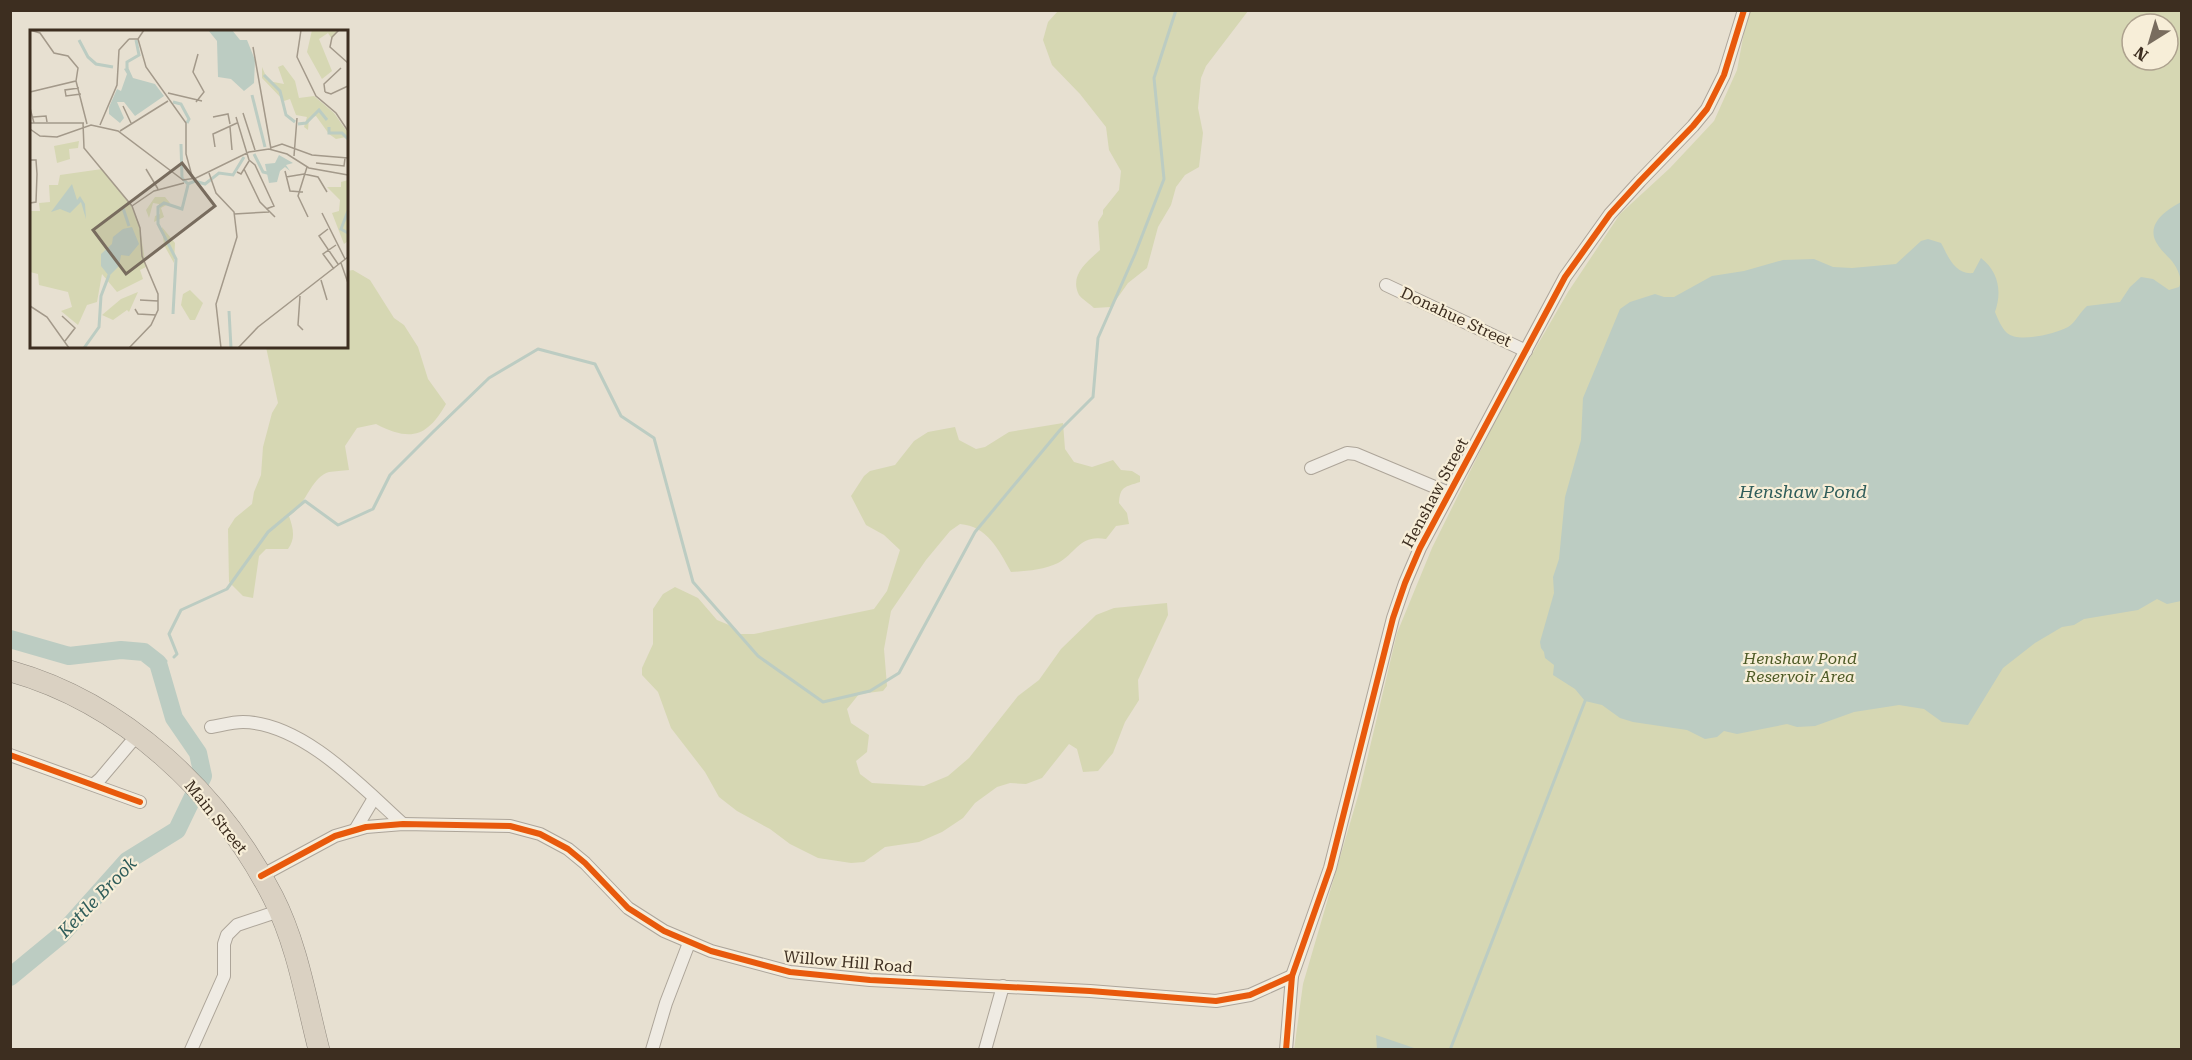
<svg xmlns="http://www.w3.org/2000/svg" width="2192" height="1060" font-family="'Roboto Serif',serif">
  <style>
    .green { fill: #d6d7b3; fill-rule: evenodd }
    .water { fill: #bcccc2 }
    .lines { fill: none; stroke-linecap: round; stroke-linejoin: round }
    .stream { stroke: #bcccc2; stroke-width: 3 }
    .river { stroke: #bcccc2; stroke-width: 18 }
    .street-casing { stroke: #ada599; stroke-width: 14 }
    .highway-casing { stroke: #928b80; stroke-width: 22 }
    .street { stroke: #efebe3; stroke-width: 12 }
    .highway { stroke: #dad1c2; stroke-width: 21 }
    .cycleway-casing { stroke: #f7eed8; stroke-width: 10 }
    .cycleway { stroke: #e8590c; stroke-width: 6 }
    .labels { text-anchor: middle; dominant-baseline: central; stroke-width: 4.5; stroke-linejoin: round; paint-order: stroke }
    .street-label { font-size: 16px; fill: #3d2e20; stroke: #f7eed8 }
    .park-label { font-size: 16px; font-style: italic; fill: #4d5a26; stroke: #f7eed8 }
    .water-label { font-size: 18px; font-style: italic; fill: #2f5d5a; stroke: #f7eed8 }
    .inset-river { fill: none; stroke: #bcccc2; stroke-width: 3 }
    .inset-road { fill: none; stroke: #a3998a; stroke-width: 1.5 }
    .view { fill: #786c5e; fill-opacity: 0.15; stroke: #786c5e; stroke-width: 3 }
    .inset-edge { fill: none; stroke: #3d2e20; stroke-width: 3 }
  </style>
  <rect width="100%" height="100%" fill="#e7e0d1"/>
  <g class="green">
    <path d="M1058,11H1248L1206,66L1201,78L1198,108L1203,133L1199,167L1185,175L1176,187L1171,205L1158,227L1147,268L1128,283L1111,307L1094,308C1090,304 1082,299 1079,295C1069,275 1087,262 1100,250L1098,222L1103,214V210L1119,190L1121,171L1109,150L1106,127L1080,94L1052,65L1043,40L1048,22Z"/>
    <path d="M1748,11H2181V1049L1294,1050L1303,984L1360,789L1397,633L1432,548L1505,401L1568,292L1620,214L1670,168L1714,121L1737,70ZM2132,24H2168V60H2132Z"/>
    <path d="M353,270L370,280L394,318L404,325L418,347L428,379L446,404C427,437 411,442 376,424L357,428L345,446L349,470C342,471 335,471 329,472C310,478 306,506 289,516C293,528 296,538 288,549H266L259,556L253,598L243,596L229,582L228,529L235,518L252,504L254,492L261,475L263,447L272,413L278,403L266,347L346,346L347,271Z"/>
    <path d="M1063,423L1065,449L1074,462L1092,467L1113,460L1121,470L1132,471L1140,476V482C1125,487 1120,486 1119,503L1127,513L1129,524L1116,526L1106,539C1080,534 1077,552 1058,563C1044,570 1026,571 1011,572C999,550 987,526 960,524L950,531L926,560L891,611L884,649L887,686L883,691L859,694L847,709L851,723L869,735L867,752L856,761L860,774L872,783L924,786L948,776L969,758L1018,696L1039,680L1061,649L1096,615L1114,608L1167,603L1168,615L1138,680L1139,700L1125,722L1113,753L1098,771L1083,772L1077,749L1069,744L1042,778L1026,784L1010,783L997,787L975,803L963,818L942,832L919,842L885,847L864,862L851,863L818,858L790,844L770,829L737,811L719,797L705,772L671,728L658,692L642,675V668L653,644V609L663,594L675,587L698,598L717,620L729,625L738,634H754L874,609L887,591L900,550L884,535L866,525L851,496L864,476L870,471L895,465L914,441L928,432L955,427L959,440L976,449L985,447L1009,432Z"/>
  </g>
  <g class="water">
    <path d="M2181,202V281C2176,258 2165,258 2156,242C2146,223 2168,209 2181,202Z"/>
    <path d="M1928,239L1941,243C1948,256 1955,275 1973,273L1981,258C1999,272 2002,292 1995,312C1998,319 2001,327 2007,333C2018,343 2055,334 2068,327C2075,323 2080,312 2087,306L2120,302L2130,287L2141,277L2153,279L2169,290L2179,287L2181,282V601L2167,604L2157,599L2138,610L2084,619L2074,625L2062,627L2035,643L2003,668L1968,725L1942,722L1924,709L1899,705L1854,712L1815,726L1797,727L1787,724L1737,734L1724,731L1717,737L1705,739L1687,730L1633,722L1620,718L1602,705L1585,701L1575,689L1553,675L1554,665L1545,658L1544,652L1541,648L1540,642L1554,593L1553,577L1559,559L1565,497L1581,440L1583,398L1620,309L1630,302L1655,294L1664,297H1674L1712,276L1744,271L1783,260L1814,259L1833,267L1852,268L1896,264L1921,241Z"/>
    <path d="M1376,1035L1417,1049H1377Z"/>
  </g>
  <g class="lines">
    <g class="stream">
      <path d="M174,657L177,654L169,634L181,610L227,589L268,532L305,501L338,525L373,509L390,475L433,432L489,378L538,349L595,364L621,416L654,438L693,582L758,656L823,702L870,691L899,673L975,532L1060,430L1093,397L1098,338L1135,254L1164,179L1154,78L1176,10"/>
      <path d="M158,663L166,661"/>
      <path d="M1450,1050L1585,701"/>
    </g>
    <path class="river" d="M10,639L69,656L121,650L144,652L158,663L174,718L198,753L203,776L177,830L127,861L61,935L10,977"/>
    <g class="street-casing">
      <g id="street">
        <path d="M1386,285L1526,351"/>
        <path d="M1311,468L1347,453L1356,454L1449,493"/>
        <path d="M211,727C222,725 233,722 243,722C303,723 362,787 403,824"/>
        <path d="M10,755L140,802"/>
        <path d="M94,784L100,779L138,734"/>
        <path d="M355,830L374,798"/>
        <path d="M261,876L335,836L366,827L403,824L510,826L540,834L568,849L585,863L628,908L664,931L711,951L790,972L870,980L1090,991L1216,1001L1250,995L1292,976"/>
        <path d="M191,1050L224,976V944L227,935L237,925L279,911"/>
        <path d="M652,1050L666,1003L689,943"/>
        <path d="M985,1050L1003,986"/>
        <path d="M1286,1050L1292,976L1330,868L1393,618L1405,583L1420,548L1565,277L1610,214L1640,181L1693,126L1707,109L1724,75L1744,10"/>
      </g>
    </g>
    <g class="highway-casing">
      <path id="highway" d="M10,671C124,703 220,793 273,897C297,944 306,999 319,1050"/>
    </g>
    <use href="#street" class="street"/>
    <use href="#highway" class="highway"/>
    <g class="cycleway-casing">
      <g id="cycleway">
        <path d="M10,755L140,802"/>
        <path d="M261,876L335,836L366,827L403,824L510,826L540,834L568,849L585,863L628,908L664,931L711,951L790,972L870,980L1090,991L1216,1001L1250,995L1292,976"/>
        <path d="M1286,1050L1292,976L1330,868L1393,618L1405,583L1420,548L1565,277L1610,214L1640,181L1693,126L1707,109L1724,75L1744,10"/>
      </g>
    </g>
    <use href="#cycleway" class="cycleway"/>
  </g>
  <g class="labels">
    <g class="street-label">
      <text transform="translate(1456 317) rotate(25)">Donahue Street</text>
      <text transform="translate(1435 493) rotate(-62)">Henshaw Street</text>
      <text transform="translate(216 817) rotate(51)">Main Street</text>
      <text transform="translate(848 962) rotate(5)">Willow Hill Road</text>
    </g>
    <g class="park-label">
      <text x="1800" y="658">Henshaw Pond<tspan x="1800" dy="18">Reservoir Area</tspan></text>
    </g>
    <g class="water-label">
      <text x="1803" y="491">Henshaw Pond</text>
      <text transform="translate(97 897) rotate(-46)">Kettle Brook</text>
    </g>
  </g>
  <g transform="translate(30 30)">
    <rect width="318" height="318" fill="#e7e0d1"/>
    <path d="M282,0H309L302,9L298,3L289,9L302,41L292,49L277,22ZM253,35L265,51L269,68L284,66L304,83L318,103V112L316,107L306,109L299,104L286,86L279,88L278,100L274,97L277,87L266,85L260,69L254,71L232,48V37L238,51L254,54L248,37ZM49,111L48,118L39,119L40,129L27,133L24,116ZM72,139L100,174L109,193L116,237L110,240L113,249L87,262L72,244L67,272L57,275L48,295L31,281L42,277L38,262L9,255L8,244L0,242L1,181H10L9,173L20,172L19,155H28L30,145ZM318,150V211L314,214L302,183L309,181L310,170L297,157H311V152ZM125,167H135L140,173L131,178L134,187L124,192L125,186L130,184L129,174L123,173L119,188L116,180ZM132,197L145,213L144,233L134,215ZM160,260L173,273L165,290H160L151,275L153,264ZM108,262L99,282L97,280L83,290L72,285L91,269Z" fill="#d6d7b3"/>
    <path d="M178,0H202L210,10H217L225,30L224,53L214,61L201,49L188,47L187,11ZM98,37L103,48L125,54L134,66L105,86L94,72H87L94,88L90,93L79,84V77L87,59L91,61L97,44L94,39ZM249,125L263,133L256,135L260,141L255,137L250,141L247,152L239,153L235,134L245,133ZM42,154L47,170L50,166L55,174L56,189L51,172L40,183L30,179L21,182ZM102,197L109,214L99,226L91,225L89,236L79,246L71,236V224L82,214L83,207L93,199Z" fill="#bcccc2"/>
    <path class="inset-river" d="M49,10L58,27L66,34L83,37M97,38V32L109,25L106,10M234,45L250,61L256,85L265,92M222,65L235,117M143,72L151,74L159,89L157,93M268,94L276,93L289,80L297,90M299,97V103H312L318,109M151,114L152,148L158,154L165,151L175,154L189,143L203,145L214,127M224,124L233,142L241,144M93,178L99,196M318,181L311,199L318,203M199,281L201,318M143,284L146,229L128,194V177L134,173L152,179L158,155M54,318L69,297L71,266L79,245"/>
    <path class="inset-road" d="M0,0L10,3L24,23L38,26L48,38L46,51M271,0L267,27L286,66L306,83L318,101M309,0L302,7L300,17L318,33M99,9H108L114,0M108,9L116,37L156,93V124L162,146M223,17L241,119M49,58L35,60L36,66L51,64M0,62L46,51L57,94M295,62L294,54L311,38M295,62L301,64L318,56M138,63L172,71M166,72L174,62L163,42L168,24M93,76L101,93M0,78L4,93H0M213,83L225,120M3,87L16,86L17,92M183,87L198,84L200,94M206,87L219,130M4,93H54M53,93L54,118L102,176L110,198L112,226L128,264V280L121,295L99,318M70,95L87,55L89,20L99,9M200,97L202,120M0,99L10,106L27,107L61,95L88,101L153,150L166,148L219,122L239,119L257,124L279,138L318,145M90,101L138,71M185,117L183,104L207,93M240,118L252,114L282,125L318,128M264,126L267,88M0,130H6L7,144L6,172L0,173M219,130L225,135L244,176L236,179M286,133L314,136L315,128M277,137L268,166L278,187M116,139L128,159M214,139L230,172L245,187M255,141L260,161L273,162M207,142L211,144L219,131M179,143L186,163L204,182L207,207L186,274L191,318M256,147L274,144L288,147L297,162M0,176V199M102,176L124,161L154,153M292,183L315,229M204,184L239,182M298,199L289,206L308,234M311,233L318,253M304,239L293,224L306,215M291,250L297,270M270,266L268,295L273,300M110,270L128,271M0,276L17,287L39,318M105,279L108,284L126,285M32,286L45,298L35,311M208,318L228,297L318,227"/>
    <path class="view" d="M152,133L185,176L96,244L63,200Z"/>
    <rect width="318" height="318" class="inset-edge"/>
  </g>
  <rect width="2192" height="1060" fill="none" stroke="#3d2e20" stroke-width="24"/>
  <g transform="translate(2150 42) rotate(217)"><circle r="28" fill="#f7eed8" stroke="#ada18e" stroke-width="1.5"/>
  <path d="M0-4.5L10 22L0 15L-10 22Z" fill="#786c5e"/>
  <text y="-9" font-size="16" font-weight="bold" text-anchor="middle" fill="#3d2e20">N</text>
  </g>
</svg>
